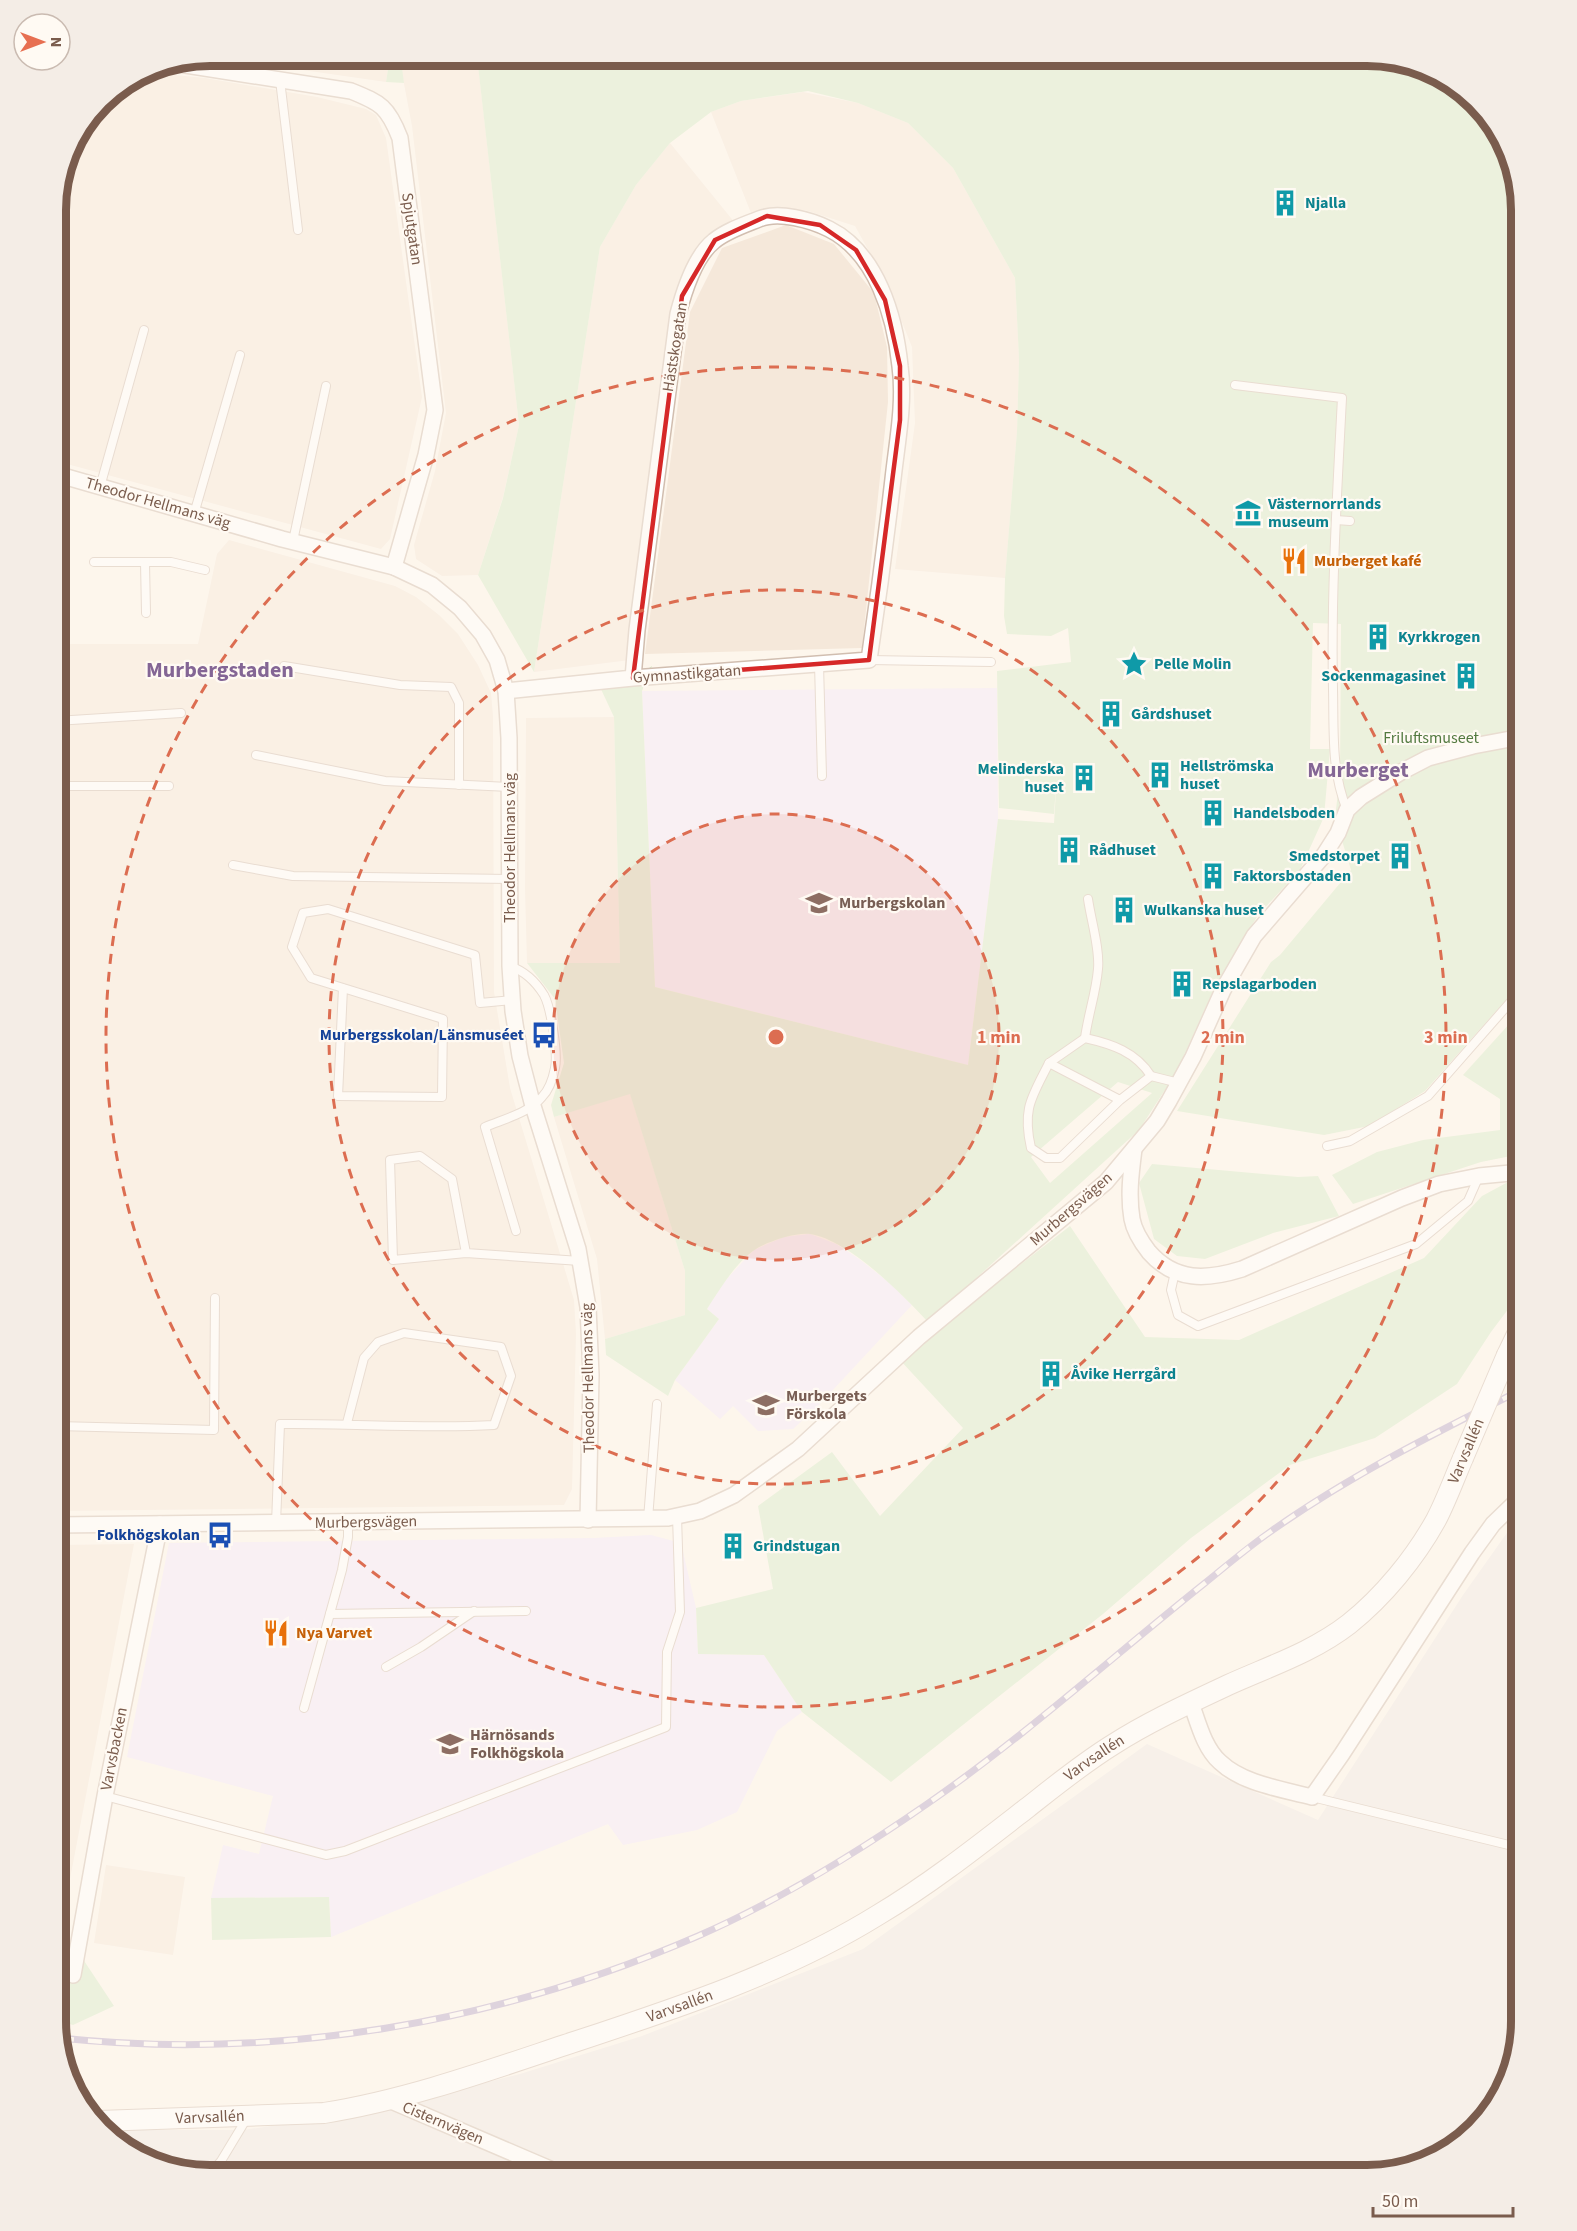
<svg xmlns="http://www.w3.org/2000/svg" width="1577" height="2231" font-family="'Source Sans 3',sans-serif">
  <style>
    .residential { fill: #f5e8da }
    .industrial { fill: #efe9e4 }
    .education { fill: #f3e8fa }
    .green { fill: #d8ecc9; fill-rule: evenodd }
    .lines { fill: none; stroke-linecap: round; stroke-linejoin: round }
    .service-casing { stroke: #d1beb0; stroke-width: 10 }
    .minor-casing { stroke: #d1beb0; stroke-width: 18 }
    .tertiary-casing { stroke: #d1beb0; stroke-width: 22 }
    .service { stroke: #fff; stroke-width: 8 }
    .minor { stroke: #fff; stroke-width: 15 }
    .tertiary { stroke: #fff; stroke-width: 20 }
    .rail-casing { stroke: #b9a8c9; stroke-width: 7 }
    .rail { stroke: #fffaf3; stroke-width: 4.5; stroke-dasharray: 14; stroke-linecap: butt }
    .tertiary-bridge-casing { stroke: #d1beb0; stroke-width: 22; stroke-linecap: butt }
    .tertiary-bridge { stroke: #fff; stroke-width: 20 }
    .marked { fill: none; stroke: #d62828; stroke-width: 4.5; stroke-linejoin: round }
    .ring { fill: none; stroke: #dc6d51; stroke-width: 3; stroke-dasharray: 10 8 }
    .labels { text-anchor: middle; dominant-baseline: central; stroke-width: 4.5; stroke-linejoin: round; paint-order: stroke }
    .culture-label { font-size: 16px; font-weight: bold; fill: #0d838f; stroke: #fffaf3; text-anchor: start }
    .street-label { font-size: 16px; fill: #7a5c4d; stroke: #fffaf3 }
    .food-label { font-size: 16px; font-weight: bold; fill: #c56008; stroke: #fffaf3; text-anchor: start }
    .park-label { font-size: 16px; fill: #537a41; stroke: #fffaf3 }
    .education-label { font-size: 16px; font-weight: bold; fill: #785e54; stroke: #fffaf3; text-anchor: start }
    .transit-label { font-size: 16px; font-weight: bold; fill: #164399; stroke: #fffaf3; text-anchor: end }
    .district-label { font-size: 22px; font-weight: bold; fill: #846695; stroke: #fffaf3 }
    .rim { fill: none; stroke: #7a5c4d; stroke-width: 8 }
    .centre { fill: #dc6d51; stroke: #fffaf3; stroke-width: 3 }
    .ring-label { font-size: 18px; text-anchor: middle; font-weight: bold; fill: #dc6d51; stroke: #fffaf3; stroke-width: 4.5; stroke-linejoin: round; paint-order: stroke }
  </style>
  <rect width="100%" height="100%" fill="#fdf6ec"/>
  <g class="residential">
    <path d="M206,56H390L386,82Z"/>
    <path d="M477,56L519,425L503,497L478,575L442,576L416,559L414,545L435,471L446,413L412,126L401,68Z"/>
    <path d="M144,72L205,78L317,97L366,109L376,115L386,138L422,397L390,539L381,549L56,461V200L72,142L108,94Z"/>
    <path d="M803,92L858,103L908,123L953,168L1015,278L1019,359L1017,431L1005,578L895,569L915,423L912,347L886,282L855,226L805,210L751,213L711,112L741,101Z"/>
    <path d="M670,143L735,223L702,241L682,278L667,336L630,660L534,672L600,247L636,185Z"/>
    <path d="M786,225L834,244L874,293L887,347L888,402L862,648L645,654L690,312L722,248Z"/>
    <path d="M229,540L395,586L416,597L439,615L458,634L478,665L491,693L493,716L494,992L510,1088L574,1300L576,1334L572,1489L564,1505L56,1511V644H198L217,554Z"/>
    <path d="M614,717L620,963H527L525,889L526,718Z"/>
    <path d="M630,1093L685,1271V1315L605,1339L597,1259L554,1117Z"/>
    <path d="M134,1544L61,1926L56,1925V1545Z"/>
    <path d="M106,1865L185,1877L173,1955L94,1943Z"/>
  </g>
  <path class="industrial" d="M1521,1513V2021L1501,2098L1444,2155L1367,2175H201L133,2155L108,2130H243L373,2111L520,2074L642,2036L863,1949L1147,1744L1318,1820L1463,1595Z"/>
  <g class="education">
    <path d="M997,688L998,819L968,1065L655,987L642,691Z"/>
    <path d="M810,1234L836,1244L859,1259L891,1284L912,1305L817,1407L793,1429L758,1431L733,1406L720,1419L675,1380L719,1319L707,1309L723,1283L754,1250L784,1237Z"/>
    <path d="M651,1535L681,1543L696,1608L698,1654L764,1655L802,1712L777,1731L737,1812L697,1830L623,1845L608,1824L331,1937L329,1897L211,1898L223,1845L259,1854L273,1796L127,1757L169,1543L594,1538Z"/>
  </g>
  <g class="green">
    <path d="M390,56H1376L1444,76L1501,133L1521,211V983L1425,1091L1369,1126L1324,1135L1177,1111L1271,962L1280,955L1351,870L1335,818L1340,775L1341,624L1313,623L1310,749H1330L1324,817L1300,870L1258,915L1213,991L1176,1073L1139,1130L928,1322C902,1294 849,1240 810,1234C796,1232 765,1242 753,1251C734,1265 720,1289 707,1309L719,1319L675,1380L668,1396L606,1355L605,1339L685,1315V1271L630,1094L554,1117L551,1105L564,1063L555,999L527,963H620L614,717L599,685L630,681L652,666L642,691L655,987L968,1065L998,819L1054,823L1057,773L1054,814L999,808L997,671L1071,662L1068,628L1051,636L1007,634L1004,616L1005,578L1017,431L1019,359L1015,278L953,168L908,123L858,103L808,91L741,101L711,112L670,143L636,185L600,247L534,672L478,575L503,498L519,425L477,57L402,68L404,83L386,82ZM1118,1082L1152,1093L1050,1183L1031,1157Z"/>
    <path d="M1521,1011V1154L1481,1162L1353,1204L1332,1175L1377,1152L1423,1140L1500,1130V1099L1463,1075Z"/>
    <path d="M1152,1164L1298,1177L1318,1176L1339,1216L1273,1233L1205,1259L1177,1256L1154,1239L1139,1183Z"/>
    <path d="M1508,1182L1521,1183V1292L1491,1332L1457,1384L1375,1438L1290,1465L1191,1538L1103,1614L891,1782L802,1712L764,1655L698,1654L696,1608L773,1589L758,1506L832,1452L880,1516L963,1428L899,1359L1070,1226L1145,1337L1239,1340L1424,1258L1482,1196Z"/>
    <path d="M329,1897L331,1937L212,1940L211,1898Z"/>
    <path d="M56,1925L61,1926L114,2006L73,2025L56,2020Z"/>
  </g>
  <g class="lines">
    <g class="service-casing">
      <g id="service">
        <path d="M280,80L298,230"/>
        <path d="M1235,385L1342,398C1337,495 1331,592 1333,689C1334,731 1331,771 1347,810"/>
        <path d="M100,487L144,330"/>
        <path d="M194,514L240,355"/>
        <path d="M1336,520L1350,521"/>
        <path d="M293,541L326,386"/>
        <path d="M94,562H171L205,570"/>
        <path d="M145,562L146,613"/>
        <path d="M869,660L991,662"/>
        <path d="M819,664L822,776"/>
        <path d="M284,666L400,685L451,687L459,703V785"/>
        <path d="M56,721L181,713"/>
        <path d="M256,755L385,781L509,787"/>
        <path d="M56,786H169"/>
        <path d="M233,865L293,876L510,879"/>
        <path d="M510,966C524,971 536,982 544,995C551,1008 558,1053 555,1068C553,1078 549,1090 542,1097C529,1113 504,1119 485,1127L516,1231"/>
        <path d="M343,988L338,1096L442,1097L443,1019L311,978L292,947L303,913L328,909L475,955L480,1003L512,1000"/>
        <path d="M1085,1038C1088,1015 1096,993 1098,969C1100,949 1091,920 1088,899"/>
        <path d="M1049,1063L1085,1038C1112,1044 1136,1052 1151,1076"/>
        <path d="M1120,1100L1049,1063C1032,1097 1022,1108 1031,1148L1046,1158H1060L1120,1100L1151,1076L1179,1083"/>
        <path d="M1327,1146L1350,1141L1428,1096L1521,990"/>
        <path d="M466,1253L452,1179L420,1156L390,1160L393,1260L466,1253L580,1261"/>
        <path d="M1175,1272L1171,1290L1178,1315L1198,1326L1416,1244L1468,1201L1479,1176"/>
        <path d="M648,1519L657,1404"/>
        <path d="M276,1523L280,1424C351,1423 423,1429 494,1425L511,1376L501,1347L404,1333L378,1342L364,1358L347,1423"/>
        <path d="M56,1525L57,1426L214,1430L215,1298"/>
        <path d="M330,1614L526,1611"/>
        <path d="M386,1667L421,1647L474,1611"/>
        <path d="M304,1708L342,1570L348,1537V1522"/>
        <path d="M105,1796L326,1855L345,1851L666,1727L667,1652L680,1612L677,1516"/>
        <path d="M1312,1797L1521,1848"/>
        <path d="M209,2175L221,2161L247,2118"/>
      </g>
    </g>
    <g class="minor-casing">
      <g id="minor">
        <path d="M173,63L351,91C381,103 388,107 400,138L435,410L426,455L394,567"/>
        <path d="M56,474L282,539L394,567L432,585L460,608L483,635L497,660L506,691L509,738L510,966L513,1011L520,1056L533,1106L578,1249L588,1307L591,1375L588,1520"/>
        <path d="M506,691L633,678L869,660C878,600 886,540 893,479C897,442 905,403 900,366C895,317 877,253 829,229C811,220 779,211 759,219C744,225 726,231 714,241C695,256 684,291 678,314L637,630L633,678"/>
        <path d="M1134,1149C1131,1173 1128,1195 1132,1219C1134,1230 1142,1243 1149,1252C1175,1282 1207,1280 1242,1269L1402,1198L1439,1184L1479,1176L1521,1172"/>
        <path d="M56,1525L668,1518L700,1511L734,1495L798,1449L919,1337L1106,1182L1157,1121L1169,1101L1193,1057L1223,990L1254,936L1324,855L1338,833L1347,810L1361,797L1401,772L1428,758L1473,746L1521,737"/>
        <path d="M1191,1703C1198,1722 1204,1748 1220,1762C1243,1784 1282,1789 1312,1797L1342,1754L1472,1553L1493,1524L1521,1497"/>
        <path d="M73,1975L105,1796L160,1524"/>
        <path d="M389,2100L564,2175"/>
      </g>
    </g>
    <g class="tertiary-casing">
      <g id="tertiary">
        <path d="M1507,1355L1521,1326"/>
        <path id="s1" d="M99,2121L324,2113C406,2100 487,2071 565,2045C671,2010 783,1974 878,1915C930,1884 978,1846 1027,1808C1055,1786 1083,1763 1114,1744C1150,1721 1190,1703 1228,1685C1270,1666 1313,1652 1349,1624C1383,1597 1415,1558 1436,1520C1446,1501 1454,1479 1463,1458"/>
      </g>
    </g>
    <use href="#service" class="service"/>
    <use href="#minor" class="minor"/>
    <use href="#tertiary" class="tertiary"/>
    <g class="rail-casing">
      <path id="rail" d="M60,2038C277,2061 498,2023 698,1936C778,1901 855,1854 927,1804C1024,1737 1112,1657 1205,1583C1226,1566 1247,1548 1270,1532C1349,1476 1435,1433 1521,1390"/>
    </g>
    <use href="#rail" class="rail"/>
    <g class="tertiary-bridge-casing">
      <path id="tertiary-bridge" d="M1463,1458L1507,1355"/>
    </g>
    <use href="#tertiary-bridge" class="tertiary-bridge"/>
  </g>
  <path d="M0 0H1577V2231H0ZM767,216L820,225L856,250L885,300L900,366V420L869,660L633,678L682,296L715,240Z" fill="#fdf6ec" fill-opacity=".55" fill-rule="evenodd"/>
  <path class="marked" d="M767,216L820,225L856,250L885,300L900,366V420L869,660L633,678L682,296L715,240Z"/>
  <circle cx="776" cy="1037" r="223" fill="#dc6d51" fill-opacity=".12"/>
  <g class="ring">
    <circle cx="776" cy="1037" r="223"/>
    <circle cx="776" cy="1037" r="447"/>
    <circle cx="776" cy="1037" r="670"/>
  </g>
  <defs>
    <g id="building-bare" transform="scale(2.07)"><path d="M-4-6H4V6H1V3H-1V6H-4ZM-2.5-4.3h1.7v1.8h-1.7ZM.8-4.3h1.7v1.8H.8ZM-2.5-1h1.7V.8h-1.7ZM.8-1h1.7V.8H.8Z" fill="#0f9aa8" stroke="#fffaf3" stroke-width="2.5" paint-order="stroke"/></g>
    <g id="museum-bare" transform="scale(2.07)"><path d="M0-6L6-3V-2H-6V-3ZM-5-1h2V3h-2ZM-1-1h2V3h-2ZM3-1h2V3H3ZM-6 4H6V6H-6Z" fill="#0f9aa8" stroke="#fffaf3" stroke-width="2.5" paint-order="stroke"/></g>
    <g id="restaurant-bare" transform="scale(2.07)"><path d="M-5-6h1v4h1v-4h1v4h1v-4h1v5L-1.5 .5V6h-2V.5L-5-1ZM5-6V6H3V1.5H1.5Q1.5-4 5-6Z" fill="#e8710a" stroke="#fffaf3" stroke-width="2.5" paint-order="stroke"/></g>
    <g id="sight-bare" transform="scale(2.07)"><path d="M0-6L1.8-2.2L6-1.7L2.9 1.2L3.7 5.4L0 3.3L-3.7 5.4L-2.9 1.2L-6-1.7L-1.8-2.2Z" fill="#0f9aa8" stroke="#fffaf3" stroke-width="2.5" paint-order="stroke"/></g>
    <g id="school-bare" transform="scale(2.07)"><path d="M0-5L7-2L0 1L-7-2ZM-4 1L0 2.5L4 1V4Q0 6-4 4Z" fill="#8d6e63" stroke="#fffaf3" stroke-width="2.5" paint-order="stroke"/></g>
    <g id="bus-bare" transform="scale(2.07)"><path d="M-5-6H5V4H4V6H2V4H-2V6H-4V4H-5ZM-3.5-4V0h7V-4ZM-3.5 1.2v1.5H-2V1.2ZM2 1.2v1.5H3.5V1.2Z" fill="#1a4fb4" stroke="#fffaf3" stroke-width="2.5" paint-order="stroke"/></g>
  </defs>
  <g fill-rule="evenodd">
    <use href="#building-bare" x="1285" y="203"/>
    <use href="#museum-bare" x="1248" y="513"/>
    <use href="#restaurant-bare" x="1294" y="561"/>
    <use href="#building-bare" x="1378" y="637"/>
    <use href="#sight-bare" x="1134" y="664"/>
    <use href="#building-bare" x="1466" y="676"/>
    <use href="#building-bare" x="1111" y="714"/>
    <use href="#building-bare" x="1160" y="775"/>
    <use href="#building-bare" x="1084" y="778"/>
    <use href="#building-bare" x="1213" y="813"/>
    <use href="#building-bare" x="1069" y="850"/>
    <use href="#building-bare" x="1400" y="856"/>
    <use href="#building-bare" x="1213" y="876"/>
    <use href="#school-bare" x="819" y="903"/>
    <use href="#building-bare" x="1124" y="910"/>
    <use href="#building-bare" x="1182" y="984"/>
    <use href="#bus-bare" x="544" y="1035"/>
    <use href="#building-bare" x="1051" y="1374"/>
    <use href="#school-bare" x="766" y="1405"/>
    <use href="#bus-bare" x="220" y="1535"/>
    <use href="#building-bare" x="733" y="1546"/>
    <use href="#restaurant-bare" x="276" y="1633"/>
    <use href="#school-bare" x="450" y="1744"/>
  </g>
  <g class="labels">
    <g class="culture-label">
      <text x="1305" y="203">Njalla</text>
      <text x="1268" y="504">Västernorrlands<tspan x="1268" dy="18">museum</tspan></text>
      <text x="1398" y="637">Kyrkkrogen</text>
      <text x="1154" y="664">Pelle Molin</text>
      <text x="1446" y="676" text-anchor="end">Sockenmagasinet</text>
      <text x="1131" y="714">Gårdshuset</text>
      <text x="1180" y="766">Hellströmska<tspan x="1180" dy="18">huset</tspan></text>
      <text x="1064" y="769" text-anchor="end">Melinderska<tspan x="1064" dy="18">huset</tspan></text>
      <text x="1233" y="813">Handelsboden</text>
      <text x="1089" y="850">Rådhuset</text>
      <text x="1380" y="856" text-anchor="end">Smedstorpet</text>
      <text x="1233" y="876">Faktorsbostaden</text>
      <text x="1144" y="910">Wulkanska huset</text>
      <text x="1202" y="984">Repslagarboden</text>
      <text x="1071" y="1374">Åvike Herrgård</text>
      <text x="753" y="1546">Grindstugan</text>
    </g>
    <g class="street-label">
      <text transform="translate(412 229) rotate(82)">Spjutgatan</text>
      <text transform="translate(675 347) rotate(-81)">Hästskogatan</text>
      <text transform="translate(158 503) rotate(16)">Theodor Hellmans väg</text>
      <text transform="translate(687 674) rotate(-4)">Gymnastikgatan</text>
      <text transform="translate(510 848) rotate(-90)">Theodor Hellmans väg</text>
      <text transform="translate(1071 1209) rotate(-41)">Murbergsvägen</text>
      <text transform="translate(588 1378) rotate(-91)">Theodor Hellmans väg</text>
      <text transform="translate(1466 1451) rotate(-67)">Varvsallén</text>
      <text transform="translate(366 1522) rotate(-1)">Murbergsvägen</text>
      <text transform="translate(114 1749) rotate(-79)">Varvsbacken</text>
      <text stroke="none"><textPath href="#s1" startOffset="1083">Varvsallén</textPath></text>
      <text stroke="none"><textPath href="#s1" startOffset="597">Varvsallén</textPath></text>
      <text stroke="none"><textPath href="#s1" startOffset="111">Varvsallén</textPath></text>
      <text transform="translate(443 2123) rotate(23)">Cisternvägen</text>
    </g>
    <g class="food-label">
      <text x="1314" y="561">Murberget kafé</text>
      <text x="296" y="1633">Nya Varvet</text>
    </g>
    <g class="park-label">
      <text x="1431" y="738">Friluftsmuseet</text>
    </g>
    <g class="education-label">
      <text x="839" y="903">Murbergskolan</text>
      <text x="786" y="1396">Murbergets<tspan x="786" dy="18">Förskola</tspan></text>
      <text x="470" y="1735">Härnösands<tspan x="470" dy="18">Folkhögskola</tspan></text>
    </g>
    <g class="transit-label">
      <text x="524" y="1035">Murbergsskolan/Länsmuséet</text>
      <text x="200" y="1535">Folkhögskolan</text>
    </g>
    <g class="district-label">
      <text x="220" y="670">Murbergstaden</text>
      <text x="1358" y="770">Murberget</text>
    </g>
  </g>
  <path d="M0 0H1577V2231H0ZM210 66H1367A144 144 0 0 1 1511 210V2021A144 144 0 0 1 1367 2165H210A144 144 0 0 1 66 2021V210A144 144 0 0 1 210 66Z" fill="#f4ede6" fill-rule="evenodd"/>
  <path class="rim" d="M210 66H1367A144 144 0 0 1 1511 210V2021A144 144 0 0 1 1367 2165H210A144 144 0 0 1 66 2021V210A144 144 0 0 1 210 66Z"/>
  <circle cx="776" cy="1037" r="9" class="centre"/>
  <g class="ring-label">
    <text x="999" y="1043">1 min</text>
    <text x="1223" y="1043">2 min</text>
    <text x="1446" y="1043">3 min</text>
  </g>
  <g transform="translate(42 42) rotate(90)"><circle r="28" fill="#fffaf3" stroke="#cabbb1" stroke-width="1.5"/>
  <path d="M0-4.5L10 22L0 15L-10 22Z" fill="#e76f51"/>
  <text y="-9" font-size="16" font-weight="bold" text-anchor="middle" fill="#7a5c4d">N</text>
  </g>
  <path d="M1373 2207v9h140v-9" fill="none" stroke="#7a5c4d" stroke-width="3"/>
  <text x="1382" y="2207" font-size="18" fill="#7a5c4d" stroke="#fffaf3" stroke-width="4.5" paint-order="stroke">50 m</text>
</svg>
